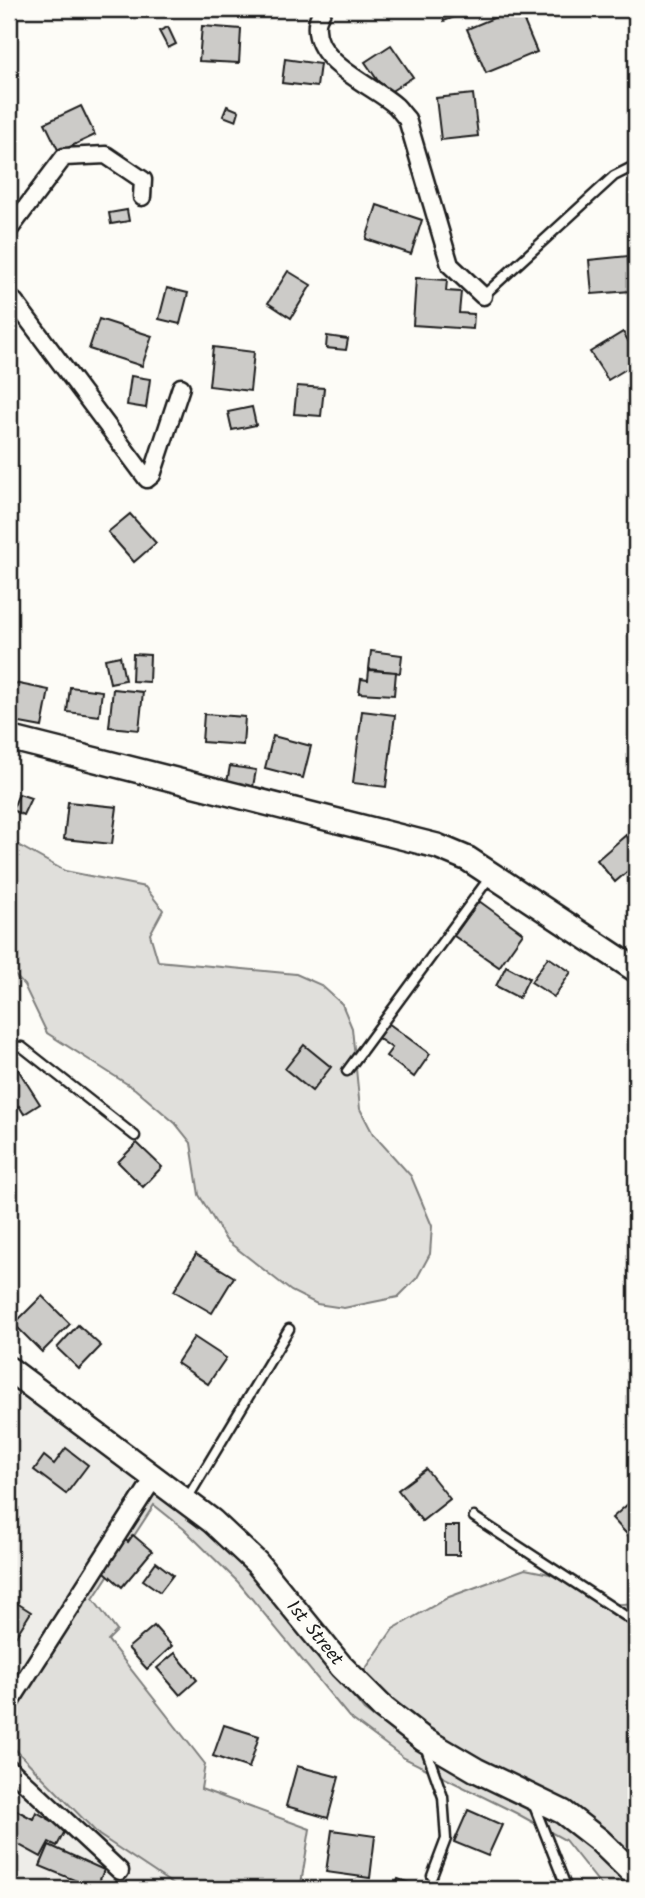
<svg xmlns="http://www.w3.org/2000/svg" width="645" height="1898" font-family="Kalam,sans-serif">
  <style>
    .built { fill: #eeede9 }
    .green { fill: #e0dfdb; stroke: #7e7e7c; stroke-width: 2 }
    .building { fill: #cccbc8; stroke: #1c1c1c; stroke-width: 2 }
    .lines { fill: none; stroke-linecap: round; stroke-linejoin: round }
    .lane-casing { stroke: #1c1c1c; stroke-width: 13 }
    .street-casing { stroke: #1c1c1c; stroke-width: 21 }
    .secondary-casing { stroke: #1c1c1c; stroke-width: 28 }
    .lane { stroke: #fdfcf7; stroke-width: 8 }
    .street { stroke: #fdfcf7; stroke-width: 16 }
    .secondary { stroke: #fdfcf7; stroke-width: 23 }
    .labels { text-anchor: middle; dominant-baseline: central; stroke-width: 5; stroke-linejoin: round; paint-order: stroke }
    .street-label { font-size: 19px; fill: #1c1c1c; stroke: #fdfcf7 }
  </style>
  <rect width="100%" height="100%" fill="#fdfcf7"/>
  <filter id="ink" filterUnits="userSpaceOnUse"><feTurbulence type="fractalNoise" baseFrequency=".0143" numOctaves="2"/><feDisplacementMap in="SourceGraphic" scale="14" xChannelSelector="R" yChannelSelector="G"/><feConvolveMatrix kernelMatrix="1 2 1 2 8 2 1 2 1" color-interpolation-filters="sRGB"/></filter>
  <g filter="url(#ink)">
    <g class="built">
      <path d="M9,1381L142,1478L9,1686Z"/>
      <path d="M9,1743L99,1835L180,1889H9Z"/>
    </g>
    <g class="green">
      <path d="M9,840L65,871L145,887L163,910L150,934L158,961L296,974L321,985L342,1004L352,1028L360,1109L373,1134L411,1176L432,1226L430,1254L417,1278L398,1297L344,1308L317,1304L291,1291L226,1240L199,1195L191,1143L175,1123L135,1089L47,1033L24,985L9,969Z"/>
      <path d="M157,1490L206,1527L256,1573L364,1710L411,1744L560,1821L601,1855L632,1889H604L565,1840L516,1813L404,1758L349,1717L238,1582L184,1529L154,1505L93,1599L117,1631L108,1640L205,1764L201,1789L310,1829L301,1884L328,1889H180L99,1835L9,1743V1720L81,1605Z"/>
      <path d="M525,1569L550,1574L608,1605L636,1603V1861L423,1723L362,1674L393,1629L449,1597Z"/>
    </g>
    <g class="building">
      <path d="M440,9H476L444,21Z"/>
      <path d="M515,9H519L537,52L486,73L467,29Z"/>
      <path d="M202,26L241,29L239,63L199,61Z"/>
      <path d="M168,27L176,44L168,48L159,31Z"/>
      <path d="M391,45L413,77L387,94L365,62Z"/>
      <path d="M285,59L320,64L317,87L282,83Z"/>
      <path d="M473,94L478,136L441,140L436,98Z"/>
      <path d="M81,106L95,135L59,152L45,123Z"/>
      <path d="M227,106L239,111L236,121L223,116Z"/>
      <path d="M377,205L422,220L411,254L366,239Z"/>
      <path d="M127,210L129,221L111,224L109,213Z"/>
      <path d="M628,256L631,291L592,294L589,260Z"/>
      <path d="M288,271L311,285L291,318L268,303Z"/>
      <path d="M416,278L447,280L446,291L461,292L459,313L474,314L473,329L413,325Z"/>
      <path d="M167,288L188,293L180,324L159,319Z"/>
      <path d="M99,319L152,336L142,366L89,349Z"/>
      <path d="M623,332L636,354V363L608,380L590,352Z"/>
      <path d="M327,336L348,339L346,350L326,348Z"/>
      <path d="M213,347L254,352L250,391L209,386Z"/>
      <path d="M131,376L150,379L146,408L127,405Z"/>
      <path d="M297,386L324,388L321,416L294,414Z"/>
      <path d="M252,407L256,425L232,430L228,412Z"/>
      <path d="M130,514L156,543L134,562L108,532Z"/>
      <path d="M371,651L402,655L400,673L369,669Z"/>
      <path d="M133,654L150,655L149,682L132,681Z"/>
      <path d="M120,656L125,680L110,683L105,659Z"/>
      <path d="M369,670L396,672L394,695L359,693L361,679L368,680Z"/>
      <path d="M9,682L49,690L42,727L9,721Z"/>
      <path d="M70,687L102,691L99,716L67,712Z"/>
      <path d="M113,689L143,692L139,730L109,727Z"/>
      <path d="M362,711L395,715L386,787L353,783Z"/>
      <path d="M204,714L245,717L243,745L202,742Z"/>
      <path d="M273,736L311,746L303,778L265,768Z"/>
      <path d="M230,766L256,770L252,792L226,788Z"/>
      <path d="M19,794L31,798L23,815L12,810Z"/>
      <path d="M68,802L117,807L112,844L64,839Z"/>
      <path d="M626,835L636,847V864L615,882L597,860Z"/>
      <path d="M479,901L523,933L499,967L454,936Z"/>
      <path d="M548,957L571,972L554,997L531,982Z"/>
      <path d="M506,966L529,978L519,998L496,986Z"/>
      <path d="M388,1023L430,1054L414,1077L386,1056L392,1048L378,1038Z"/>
      <path d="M304,1045L331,1067L312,1091L285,1069Z"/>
      <path d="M10,1057L40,1104L24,1114L19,1106L9,1113Z"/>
      <path d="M137,1143L162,1167L143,1187L118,1162Z"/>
      <path d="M196,1254L234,1277L212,1313L174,1291Z"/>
      <path d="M42,1296L70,1324L42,1352L14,1324Z"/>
      <path d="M78,1325L101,1346L79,1369L57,1348Z"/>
      <path d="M194,1337L226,1358L208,1384L177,1363Z"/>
      <path d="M66,1448L88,1465L66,1494L34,1470L44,1456L54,1464Z"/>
      <path d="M426,1469L450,1499L422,1521L398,1490Z"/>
      <path d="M636,1497V1544L612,1518Z"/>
      <rect x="445" y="1526" width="14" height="29"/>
      <path d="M133,1535L152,1551L122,1587L98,1566L122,1537L128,1542Z"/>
      <path d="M156,1562L173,1575L160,1592L143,1580Z"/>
      <path d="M9,1598L31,1612L9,1647Z"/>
      <path d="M154,1626L172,1646L147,1669L128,1648Z"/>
      <path d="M175,1653L197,1680L180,1695L157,1668Z"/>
      <path d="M224,1725L259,1736L249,1768L213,1756Z"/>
      <path d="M297,1766L339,1777L328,1818L286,1806Z"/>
      <path d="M16,1810L33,1819L36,1812L66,1829L57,1846L49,1842L41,1857L12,1841L9,1846V1816L12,1817Z"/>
      <path d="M468,1810L502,1825L488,1856L454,1842Z"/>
      <path d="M332,1830L375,1836L370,1878L326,1872Z"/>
      <path d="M49,1845L104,1870L96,1889L40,1866Z"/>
      <path d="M398,1879L426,1889H394Z"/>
    </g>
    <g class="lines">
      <g class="lane-casing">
        <g id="lane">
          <path d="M483,296L614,176L636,165"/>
          <path d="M9,1046L22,1047L135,1136"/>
          <path d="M347,1071L490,877"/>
          <path d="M187,1499L289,1329"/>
          <path d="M474,1517L636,1623"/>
          <path d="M425,1746L443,1797L446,1839L432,1876"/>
          <path d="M533,1803L567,1889"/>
        </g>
      </g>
      <g class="street-casing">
        <g id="street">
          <path d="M323,9C321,13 317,19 317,24C313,63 373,85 396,106C400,110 403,115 407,119L450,265L483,296"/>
          <path d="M9,230L64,157L106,155L143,180L142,197"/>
          <path d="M9,297L15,302L147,479L152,475L181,387"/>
          <path d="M9,1704L154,1478"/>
          <path d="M9,1768L120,1871"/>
        </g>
      </g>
      <g class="secondary-casing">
        <g id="secondary">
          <path d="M9,738L437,846L468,859L636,970"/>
          <path id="s1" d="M9,1369L212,1521L257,1563L341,1666L383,1708L423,1739L476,1770L563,1812L599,1840L636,1876"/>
        </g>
      </g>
      <use href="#lane" class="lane"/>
      <use href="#street" class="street"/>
      <use href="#secondary" class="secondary"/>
    </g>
  </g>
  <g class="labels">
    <g class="street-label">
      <text stroke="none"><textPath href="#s1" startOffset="406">1st Street</textPath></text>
    </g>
  </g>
  <rect width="645" height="1898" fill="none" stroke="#fdfcf7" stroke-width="35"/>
  <rect x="18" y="18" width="610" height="1863" fill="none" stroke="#1c1c1c" stroke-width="2.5" filter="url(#ink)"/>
</svg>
